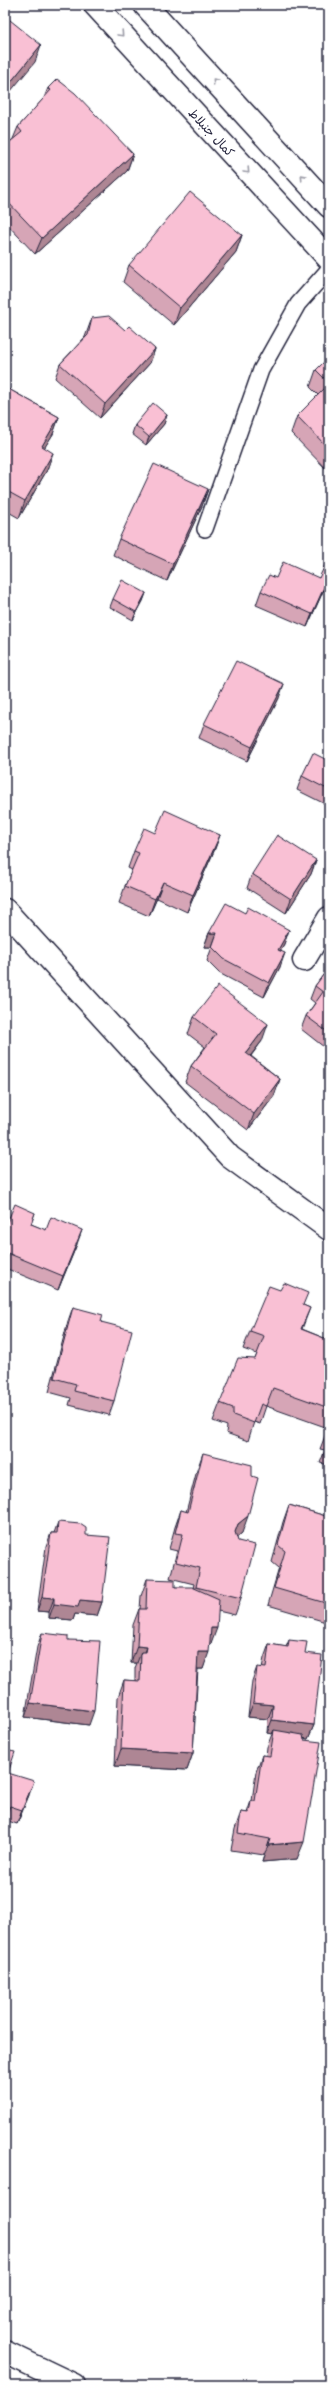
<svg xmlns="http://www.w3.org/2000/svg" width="334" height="2390" font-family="Mali,'Playpen Sans Arabic',sans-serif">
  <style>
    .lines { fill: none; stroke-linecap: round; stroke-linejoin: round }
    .service-casing { stroke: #22223b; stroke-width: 18 }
    .minor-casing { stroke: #22223b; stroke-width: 25 }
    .secondary-casing { stroke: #22223b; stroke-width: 25 }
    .service { stroke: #fff; stroke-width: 15 }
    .minor { stroke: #fff; stroke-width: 22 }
    .secondary { stroke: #fff; stroke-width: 22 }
    .wall { fill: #d6a5b6; stroke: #22223b }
    .shaded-wall { fill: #ae8694; stroke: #22223b }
    .building { fill: #f9c0d4; stroke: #22223b }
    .oneway { stroke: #9c9ca7 }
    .labels { text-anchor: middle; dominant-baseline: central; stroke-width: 3; stroke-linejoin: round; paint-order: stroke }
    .street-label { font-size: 12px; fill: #22223b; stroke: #fff }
  </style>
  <rect width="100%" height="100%" fill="#fff"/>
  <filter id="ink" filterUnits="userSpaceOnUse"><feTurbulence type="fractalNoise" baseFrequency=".025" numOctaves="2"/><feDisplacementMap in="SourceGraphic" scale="8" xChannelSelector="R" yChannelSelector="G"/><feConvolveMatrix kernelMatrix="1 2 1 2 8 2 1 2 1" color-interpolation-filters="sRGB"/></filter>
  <g filter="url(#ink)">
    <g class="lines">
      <g class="service-casing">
        <path id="service" d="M205,529L261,370L298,304L329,269"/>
      </g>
      <g class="minor-casing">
        <g id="minor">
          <path d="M5,910L230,1157L329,1229"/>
          <path d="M304,960L329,918"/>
          <path d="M5,2352L74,2385"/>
        </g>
      </g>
      <g class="secondary-casing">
        <g id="secondary">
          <path d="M95,5L329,259"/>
          <path d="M145,5L329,206"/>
        </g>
      </g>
      <use href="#service" class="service"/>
      <use href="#minor" class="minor"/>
      <use href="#secondary" class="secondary"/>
    </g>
    <g class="wall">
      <path d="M48,88L133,154L127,171L35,254L5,222V146L13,139L18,127L44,98Z"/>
      <path d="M242,235L236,252L174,325L123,282L129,265Z"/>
      <path d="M92,318L125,330L155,349L150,363L100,418L55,378L60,364L85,337Z"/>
      <path d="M329,357V472L291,433L297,416L318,395L310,387L316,370Z"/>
      <path d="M5,387L59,417L53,434L44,448L47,470L19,518L5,510Z"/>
      <path d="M167,415L164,424L146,445L132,434L135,425Z"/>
      <path d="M208,489L202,506L167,581L113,555L119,539Z"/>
      <path d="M276,578H329L307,627L256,605L261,591Z"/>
      <path d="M146,593L143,601L133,620L110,607L113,599Z"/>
      <path d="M279,698L247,761L199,738L204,724Z"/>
      <path d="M329,761V806L297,790L302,776Z"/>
      <path d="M155,833L220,835L214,851L187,912L157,898L149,916L119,903L125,886L132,870L128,868L134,851Z"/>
      <path d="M316,860L311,874L286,913L247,888L252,874Z"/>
      <path d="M245,913L289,930L284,944L280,951V967L264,997L219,973L207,961L212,947H204L209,933Z"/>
      <path d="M329,967V1051L301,1029L306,1016L315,1003L310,999L315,986Z"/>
      <path d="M194,1017L262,1041L251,1056L280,1079L274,1096L248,1130L185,1082L191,1066L205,1047L188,1034Z"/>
      <path d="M35,1213L31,1224L77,1244L58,1290L5,1268V1227Z"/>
      <path d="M303,1305L310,1308L302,1329L329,1340V1465L320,1463L325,1450L320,1449L328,1428L266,1406L260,1424L254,1422L248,1441L226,1433L227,1426L213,1421L220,1403L255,1359L257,1354L243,1349L250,1331Z"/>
      <path d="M73,1307L101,1322L114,1401L109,1415L69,1405L71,1398L49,1392L68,1321Z"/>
      <path d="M203,1453L242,1533L237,1537L241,1598L235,1615L218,1611L211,1644H210L203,1669H198L193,1753L187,1770L115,1766L118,1697L124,1680L135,1681V1668L137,1663H131L133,1625L139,1609H140L141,1596L147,1579L175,1587L193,1588L194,1584L170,1578L177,1551L169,1549L175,1527L181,1510L186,1512L197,1470Z"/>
      <path d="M289,1505L329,1517V1615L326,1622L268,1605L279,1568L272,1562L283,1522Z"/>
      <path d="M58,1522L86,1535L102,1602L97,1616L75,1614L73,1620L49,1618V1612L37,1611L46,1547L51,1533H54Z"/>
      <path d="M42,1633L89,1725L25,1717L37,1647Z"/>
      <path d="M289,1640L305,1653L314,1725L308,1739L304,1738L297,1859L262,1862L264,1855L231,1850L235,1829L241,1812L247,1813L251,1801H252L256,1772L262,1755L266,1756L267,1747L272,1734L267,1733L268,1719L248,1717L252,1681L257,1667L262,1668L264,1658L269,1644L286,1647Z"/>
      <path d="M8,1773L29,1795L17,1824L5,1820Z"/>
    </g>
    <g class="shaded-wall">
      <path d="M41,45L35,62L5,98V89Z"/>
      <path d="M133,154L127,171L35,254L42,238Z"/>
      <path d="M242,235L236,252L174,325L180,308Z"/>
      <path d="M155,349L150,363L100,418L105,404Z"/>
      <path d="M167,415L164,424L146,445L149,437Z"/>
      <path d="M59,417L53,434L35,463L42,446Z"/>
      <path d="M53,453L47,470L19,518L25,501Z"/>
      <path d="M208,489L202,506L167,581L173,564Z"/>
      <path d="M329,576V578L307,627L312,614Z"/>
      <path d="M146,593L143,601L133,620L136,612Z"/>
      <path d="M284,684L279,698L247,761L252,747Z"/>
      <path d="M220,835L214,851L187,912L193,895Z"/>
      <path d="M316,860L311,874L286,913L291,899Z"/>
      <path d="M163,882L157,898L149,916L155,899Z"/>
      <path d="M289,930L284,944L273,963L278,950Z"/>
      <path d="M209,933H217L212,947H204Z"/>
      <path d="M285,953L280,967L264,997L269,983Z"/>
      <path d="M268,1024L262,1041L240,1069L246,1053Z"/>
      <path d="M280,1079L274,1096L248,1130L254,1114Z"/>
      <path d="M82,1230L77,1244L58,1290L63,1276Z"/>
      <path d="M248,1516L242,1533L232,1541L229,1548L238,1524Z"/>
      <path d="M42,1597L54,1598L49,1612L37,1611Z"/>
      <path d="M80,1600L102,1602L97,1616L75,1614L73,1620L49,1618L54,1604Z"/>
      <path d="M211,1628H217L211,1644H205Z"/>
      <path d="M137,1646L147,1647L141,1663V1652L137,1663H131Z"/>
      <path d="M198,1652H209L203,1669H192Z"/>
      <path d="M30,1703L94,1711L89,1725L25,1717Z"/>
      <path d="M253,1703L273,1705L268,1719L248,1717Z"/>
      <path d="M272,1720L314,1725L308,1739L273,1734L274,1730L272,1734L267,1733Z"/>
      <path d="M121,1749L193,1753L187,1770L115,1766Z"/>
      <path d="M34,1781L29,1795L17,1824L22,1810Z"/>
      <path d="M304,1842L297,1859L262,1862L268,1845Z"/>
    </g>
    <g class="building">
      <path d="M5,16L41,45L5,89Z"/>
      <path d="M57,79L75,93L133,154L42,238L5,199V146L22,132L18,127L51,90L48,88Z"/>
      <path d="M190,192L242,235L180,308L129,265Z"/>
      <path d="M109,316L125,330L129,326L155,349L105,404L60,364L88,335L92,318Z"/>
      <path d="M329,357V383L316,370Z"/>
      <path d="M329,384V449L297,416Z"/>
      <path d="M5,387L59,417L42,446L53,453L25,501L5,490Z"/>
      <path d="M153,403L167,415L149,437L135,425Z"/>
      <path d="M154,464L208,489L173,564L119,539Z"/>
      <path d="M5,510H6L5,546Z"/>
      <path d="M283,562L319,578L326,563L329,564V576L312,614L261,591L269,575L276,578Z"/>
      <path d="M122,580L146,593L136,612L113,599Z"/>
      <path d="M236,661L284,684L252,747L204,724Z"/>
      <path d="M313,753L329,761V790L302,776Z"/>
      <path d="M165,810L220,835L193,895L163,882L155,899L125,886L139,853L134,851L144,828L155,833Z"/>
      <path d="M277,835L316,860L291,899L252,874Z"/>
      <path d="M226,903L245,913L248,907L289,930L278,950L285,953L269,983L224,959L212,947L217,933H209Z"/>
      <path d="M329,967V1033L306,1016L323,992L315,986Z"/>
      <path d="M218,986L268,1024L246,1053L280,1079L254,1114L191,1066L216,1034L194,1017Z"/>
      <path d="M15,1204L35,1213L31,1224L46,1230L51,1217L82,1230L63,1276L5,1252V1227Z"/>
      <path d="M284,1283L308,1293L303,1305L310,1308L301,1329L329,1340V1408L273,1388L266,1406L261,1404L254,1423L233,1415V1408L220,1403L238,1358L255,1359L264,1336L250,1331L269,1286L280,1290Z"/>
      <path d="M73,1307L103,1315L101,1322L132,1330L114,1401L74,1391L76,1384L54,1378Z"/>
      <path d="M329,1425V1432L327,1431Z"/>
      <path d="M329,1439V1445H327Z"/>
      <path d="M203,1453L252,1465V1476L258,1478L248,1516L238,1524L235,1532L238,1541L255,1545L241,1598L196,1587L200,1568L176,1562L183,1534L175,1533L181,1510L188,1512Z"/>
      <path d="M289,1505L329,1517V1604L274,1588L285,1551L278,1545Z"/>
      <path d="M58,1522L80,1524L86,1528V1535L110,1537L102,1602L80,1600L78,1607L54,1604V1598L42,1597L51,1533H57Z"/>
      <path d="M147,1579L175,1580V1587H192L219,1599L217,1628H211L209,1652H198L193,1753L121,1749L124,1680L140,1681L141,1652H146L147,1647L137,1646L139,1609H146Z"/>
      <path d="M42,1633L68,1636V1640L100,1641L94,1711L30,1703Z"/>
      <path d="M289,1640L307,1642L305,1653L322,1655L314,1725L272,1720L273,1705L253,1703L257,1667L266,1668L269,1644L288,1647Z"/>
      <path d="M274,1730L303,1735L304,1740L321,1742L304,1842L268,1845L270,1839L238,1833L241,1812L249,1813L251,1801H255L262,1755L270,1756Z"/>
      <path d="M5,1750L15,1752L8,1773L34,1781L22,1810L10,1806L5,1817Z"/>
    </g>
    <defs><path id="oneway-chevron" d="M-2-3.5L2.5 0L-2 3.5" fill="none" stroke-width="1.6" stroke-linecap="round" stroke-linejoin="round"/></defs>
    <g class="oneway">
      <use href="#oneway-chevron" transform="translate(121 34) rotate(47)"/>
      <use href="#oneway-chevron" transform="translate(215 81) rotate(-132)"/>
      <use href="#oneway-chevron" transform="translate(247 171) rotate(47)"/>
      <use href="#oneway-chevron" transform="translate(303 177) rotate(-132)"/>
    </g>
  </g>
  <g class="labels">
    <g class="street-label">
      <text transform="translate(212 132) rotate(47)">كمال جنبلاط</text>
    </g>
  </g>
  <rect width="334" height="2390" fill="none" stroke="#fff" stroke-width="20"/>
  <rect x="10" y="10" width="314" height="2370" fill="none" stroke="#22223b" stroke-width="1.5" filter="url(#ink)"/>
</svg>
